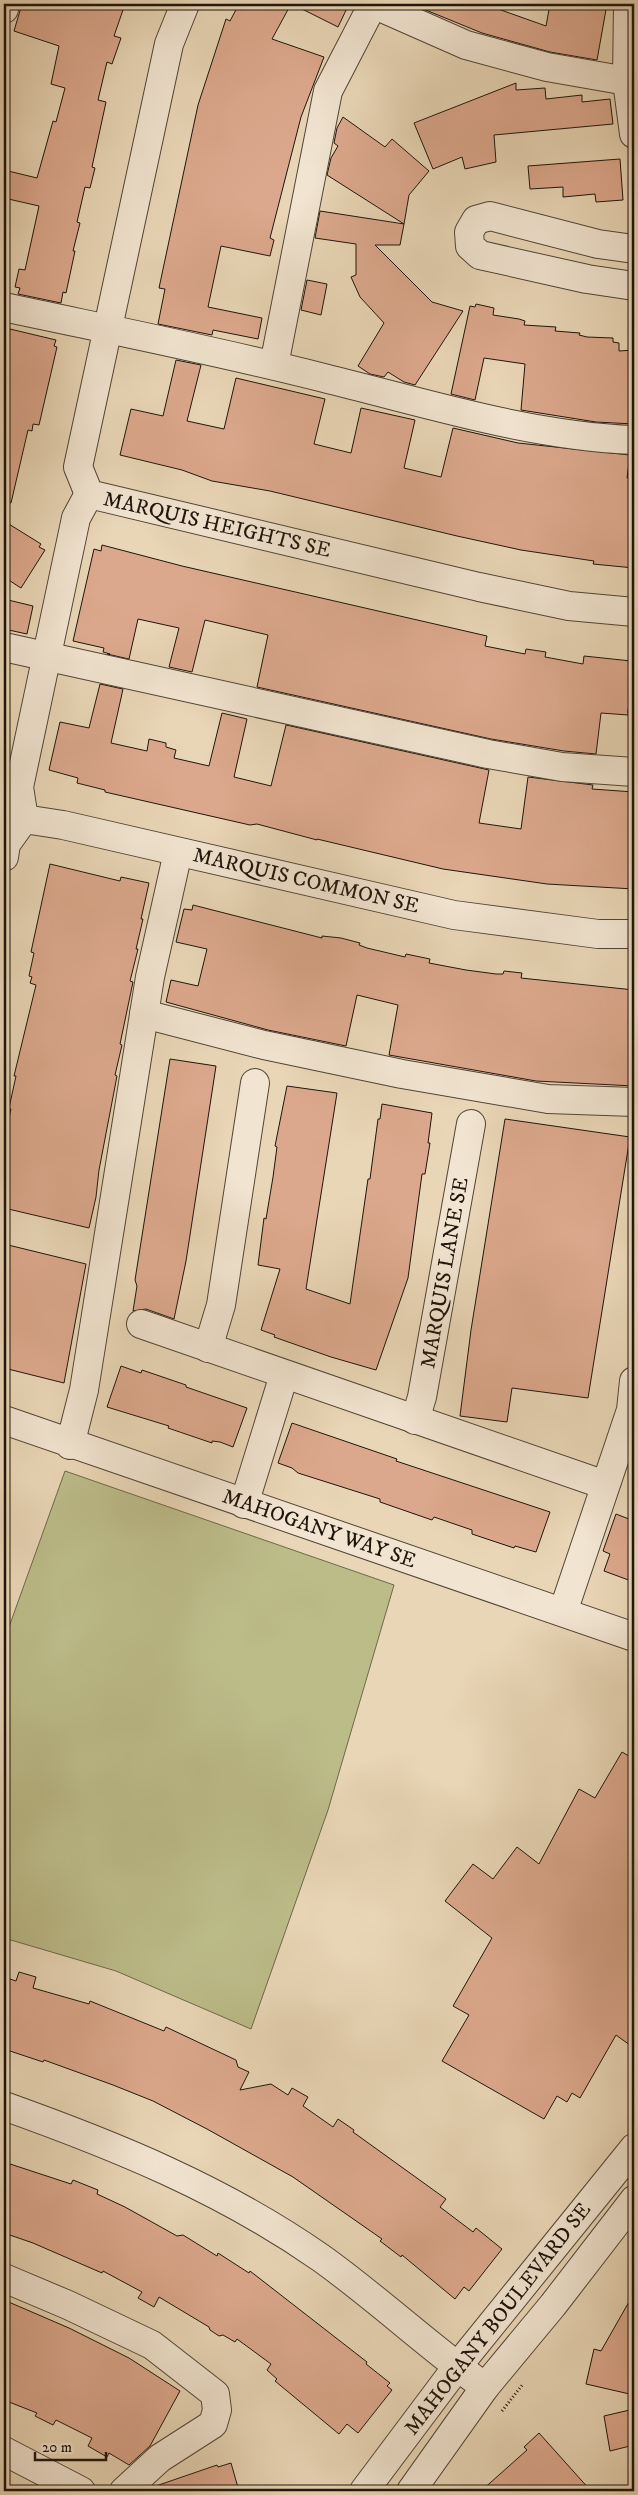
<svg xmlns="http://www.w3.org/2000/svg" width="638" height="2495" font-family="'IM FELL DW Pica',serif">
  <style>
    .green { fill: #bcbc89; stroke: #6d684a }
    .building { fill: #dca88d; stroke: #1e150c }
    .lines { fill: none; stroke-linecap: round; stroke-linejoin: round }
    .minor-casing { stroke: #514536; stroke-width: 30 }
    .path { stroke: #1e150c; stroke-width: 3; stroke-dasharray: 1 2.5; stroke-linecap: butt }
    .minor { stroke: #f1e4d0; stroke-width: 28 }
    .labels { text-anchor: middle; dominant-baseline: central; stroke-width: 4.5; stroke-linejoin: round; paint-order: stroke }
    .street-label { font-size: 21px; fill: #1e150c; stroke: #f1e4d0 }
  </style>
  <rect width="100%" height="100%" fill="#e9d6b6"/>
  <filter id="stains"><feTurbulence type="fractalNoise" baseFrequency=".004" numOctaves="4"/><feColorMatrix values="0 0 0 0 .2 0 0 0 0 .09 0 0 0 0 .02 0 0 0 .5 -.17"/></filter>
  <radialGradient id="worn" r=".72"><stop offset=".6" stop-color="#630" stop-opacity="0"/><stop offset="1" stop-color="#630" stop-opacity=".3"/></radialGradient>
  <path class="green" d="M65,1471L394,1585L328,1810L251,2029L116,1971L4,1938V1641Z"/>
  <g class="building">
    <path d="M22,4H113L124,7L114,36L121,38L112,64L107,62L98,100L106,102L92,167L95,168L90,188L85,187L77,222L80,223L73,251H75L66,293L63,292L61,303L18,294L20,288L15,287L19,269L25,270L39,206L4,198V170L37,178L53,121L56,122L65,88L51,84L59,46L14,31Z"/>
    <path d="M239,4H291L272,39L324,57L301,117L270,238L274,240L270,256L221,246L208,307L262,318L258,339L213,330L212,335L158,324L165,289L159,288L198,105L226,19L230,21Z"/>
    <path d="M292,4H349L338,27Z"/>
    <path d="M411,4H484L546,26L550,4H607L597,60L550,52L482,33Z"/>
    <path d="M516,83V90L545,88L546,99L582,95V102L610,99L613,124L494,135L496,162L465,169L462,157L433,169L414,123Z"/>
    <path d="M343,117L385,147L392,139L429,171L409,195L404,224L327,175L331,158L338,146L334,143L337,128Z"/>
    <path d="M620,159L623,200L596,202L595,194L563,197V187L530,189L528,166Z"/>
    <path d="M320,211L404,224L400,245H375L432,302L463,311L415,385L404,382L388,372L384,377L370,374L358,366L384,323L360,297L351,277L356,275V244L315,238Z"/>
    <path d="M307,280L327,284L321,315L301,310Z"/>
    <path d="M476,304L494,308L493,315L519,319L525,321L524,325L556,327L555,331L580,333L579,335L587,337L613,338V342L619,343V351L634,350V424L596,422L521,410L525,364L484,358L475,400L451,394L470,306L475,307Z"/>
    <path d="M10,329L56,340L54,346L57,347L39,425L33,424L32,431L28,430L11,503L4,502V355Z"/>
    <path d="M176,360L201,365L187,421L224,429L236,378L325,399L314,444L351,453L361,408L415,420L404,468L441,477L453,428L518,443L630,455L627,478H634V568L593,564L594,561L521,550L457,536L270,491L212,481L182,470L120,455L131,409L163,416Z"/>
    <path d="M4,521L41,544L39,547L45,550L21,588L4,577Z"/>
    <path d="M102,545L182,566L487,636L485,646L525,654L526,649L546,652L545,657L583,664L584,656L631,661V666H634V710L628,709V715L601,713L596,754L564,751L491,739L257,687L268,635L205,620L192,672L169,667L179,628L138,619L129,659L107,654H110L103,652L104,648L73,641L94,549L101,551Z"/>
    <path d="M4,599L33,606L27,634L4,629Z"/>
    <path d="M100,684L123,689L111,743L147,751L149,739L166,743V747L176,750L174,758L209,766L222,713L247,719L234,777L271,786L286,725L489,770L479,823L521,829L528,777L593,785L592,789L634,792V889L547,884L443,869L317,839V840L257,824L250,825L105,792V790L77,783L78,778L49,770L60,722L89,728Z"/>
    <path d="M50,864L120,881L121,877L149,883L141,919H143L136,949H138L130,981L133,982L120,1044L122,1045L115,1075L117,1076L99,1170L96,1197L89,1228L4,1208V1140L11,1109L9,1108L16,1076H14L36,985L30,983L32,977L29,976L34,953L31,952Z"/>
    <path d="M193,905L322,938V936L341,938L360,943L359,945L367,948L405,957L406,954L430,959L429,963L466,970L496,974H503L504,971L522,973L521,978L634,990V1086L536,1081L389,1055L398,1005L357,995L346,1046L268,1030L166,1002L171,980L198,986L207,949L176,942L184,909L192,910Z"/>
    <path d="M170,1059L216,1066L186,1261L174,1319L146,1309L133,1311L137,1286L135,1280Z"/>
    <path d="M287,1086L337,1093L306,1289L350,1304L368,1179H370L378,1119H380L382,1104L432,1113L428,1143H430L425,1174H422L408,1278L376,1370L331,1357L274,1337L275,1335L261,1330L280,1269L258,1265L264,1218L266,1219L273,1177L277,1147L275,1146Z"/>
    <path d="M505,1119L630,1137L588,1398L512,1388L507,1422L460,1416L471,1330Z"/>
    <path d="M4,1244L86,1264L64,1383L4,1368Z"/>
    <path d="M121,1366L141,1373L142,1370L186,1385V1387L247,1408L233,1447L220,1442L212,1441V1443L168,1428L169,1426L107,1407Z"/>
    <path d="M292,1423L397,1459L396,1461L550,1512L536,1552L515,1546L514,1548L472,1534V1530L434,1517L432,1520L380,1502V1499L298,1473L292,1468L278,1463Z"/>
    <path d="M616,1514L634,1521V1582L604,1571L610,1554L603,1551Z"/>
    <path d="M622,1752L634,1759V2048L616,2035L580,2098L572,2093L567,2102L557,2096L544,2119L442,2061L469,2015L453,2006L492,1938L445,1901L473,1864L493,1879L517,1847L539,1864L579,1789L595,1798Z"/>
    <path d="M19,1972L36,1977L33,1988L89,2004L90,2001L164,2031L166,2027L236,2060L238,2067L249,2072L240,2090L271,2084L288,2095L292,2088L308,2097L303,2106L333,2127L338,2119L354,2130L353,2132L446,2199L440,2207L473,2232L476,2228L502,2249L469,2291L464,2287L455,2299L402,2255L401,2257L380,2241L382,2239L293,2177L207,2129L153,2101L113,2085L44,2060L43,2062L4,2049V1977L16,1981Z"/>
    <path d="M4,2162L71,2184L73,2180L98,2190L97,2194L125,2207L177,2236L183,2235L217,2256L218,2253L249,2273L250,2271L367,2362L366,2364L390,2383L387,2386L392,2390L358,2433L347,2424L339,2434L275,2381L277,2379L267,2370L271,2364L237,2339L235,2342L223,2335L219,2336L210,2330L209,2327L159,2297L154,2307L138,2298L142,2292L103,2271L102,2273L33,2243L4,2233Z"/>
    <path d="M634,2293V2395L586,2384L594,2349L601,2351Z"/>
    <path d="M4,2300L69,2328L129,2358L180,2391L150,2446L129,2465L109,2453L107,2457L88,2446L92,2438L56,2420L53,2425L35,2416L37,2413L4,2400Z"/>
    <path d="M634,2409V2445L610,2451L604,2416Z"/>
    <path d="M539,2433L591,2491H481L527,2450L524,2447Z"/>
    <path d="M231,2463L239,2491H154L153,2487L217,2465L218,2467Z"/>
  </g>
  <g class="lines">
    <g class="minor-casing">
      <g id="minor">
        <path d="M185,4L169,44L78,467L89,494L479,587L569,606L634,612"/>
        <path d="M373,4L466,45L547,67L627,81"/>
        <path d="M628,4L627,81L634,134"/>
        <path d="M4,9L5,4"/>
        <path d="M634,249L598,244L490,216L476,220L469,232L470,246L480,255L587,279L634,286"/>
        <path d="M4,307C111,330 218,351 324,378C426,403 529,436 634,440"/>
        <path d="M274,365L328,91L373,4"/>
        <path d="M4,647L488,754L562,767L634,772"/>
        <path d="M24,819L19,787L76,518L89,494"/>
        <path d="M4,857L6,844L24,819L63,825L454,915L598,934H634"/>
        <path d="M144,1014L264,1045L402,1074L548,1099L634,1102"/>
        <path d="M141,1324L605,1485"/>
        <path d="M208,1348L221,1305L255,1083"/>
        <path d="M4,1420L634,1637"/>
        <path d="M415,1420L422,1397L471,1124"/>
        <path d="M70,1445L84,1390L150,977L178,852"/>
        <path d="M244,1504L284,1375"/>
        <path d="M563,1612L631,1410L634,1381"/>
        <path d="M4,2106C116,2146 222,2189 321,2258C377,2298 428,2346 485,2387"/>
        <path d="M4,2278L68,2305L152,2345L215,2394L217,2410L213,2424L160,2458L124,2491"/>
        <path d="M4,2451L81,2491"/>
        <path d="M364,2491L457,2367L634,2148"/>
        <path d="M411,2491L485,2387L553,2305L634,2200"/>
      </g>
    </g>
    <path class="path" d="M502,2411L523,2384"/>
    <use href="#minor" class="minor"/>
  </g>
  <g class="labels">
    <g class="street-label">
      <text transform="translate(217 525) rotate(13)">MARQUIS HEIGHTS SE</text>
      <text transform="translate(306 881) rotate(13)">MARQUIS COMMON SE</text>
      <text transform="translate(445 1273) rotate(-80)">MARQUIS LANE SE</text>
      <text transform="translate(319 1529) rotate(19)">MAHOGANY WAY SE</text>
      <text transform="translate(498 2319) rotate(-52)">MAHOGANY BOULEVARD SE</text>
    </g>
  </g>
  <rect width="638" height="2495" fill="none" stroke="#e9d6b6" stroke-width="20"/>
  <rect x="5" y="5" width="628" height="2485" fill="none" stroke="#1e150c" stroke-width="2.5"/>
  <rect x="10" y="10" width="618" height="2475" fill="none" stroke="#1e150c"/>
  <path d="M35 2452v8h71v-8" fill="none" stroke="#1e150c" stroke-width="2.5"/>
  <text x="42" y="2452" font-size="15" fill="#1e150c" stroke="#f1e4d0" stroke-width="4" paint-order="stroke">20 m</text>
  <rect width="100%" height="100%" filter="url(#stains)"/>
  <rect width="100%" height="100%" fill="url(#worn)"/>
</svg>
